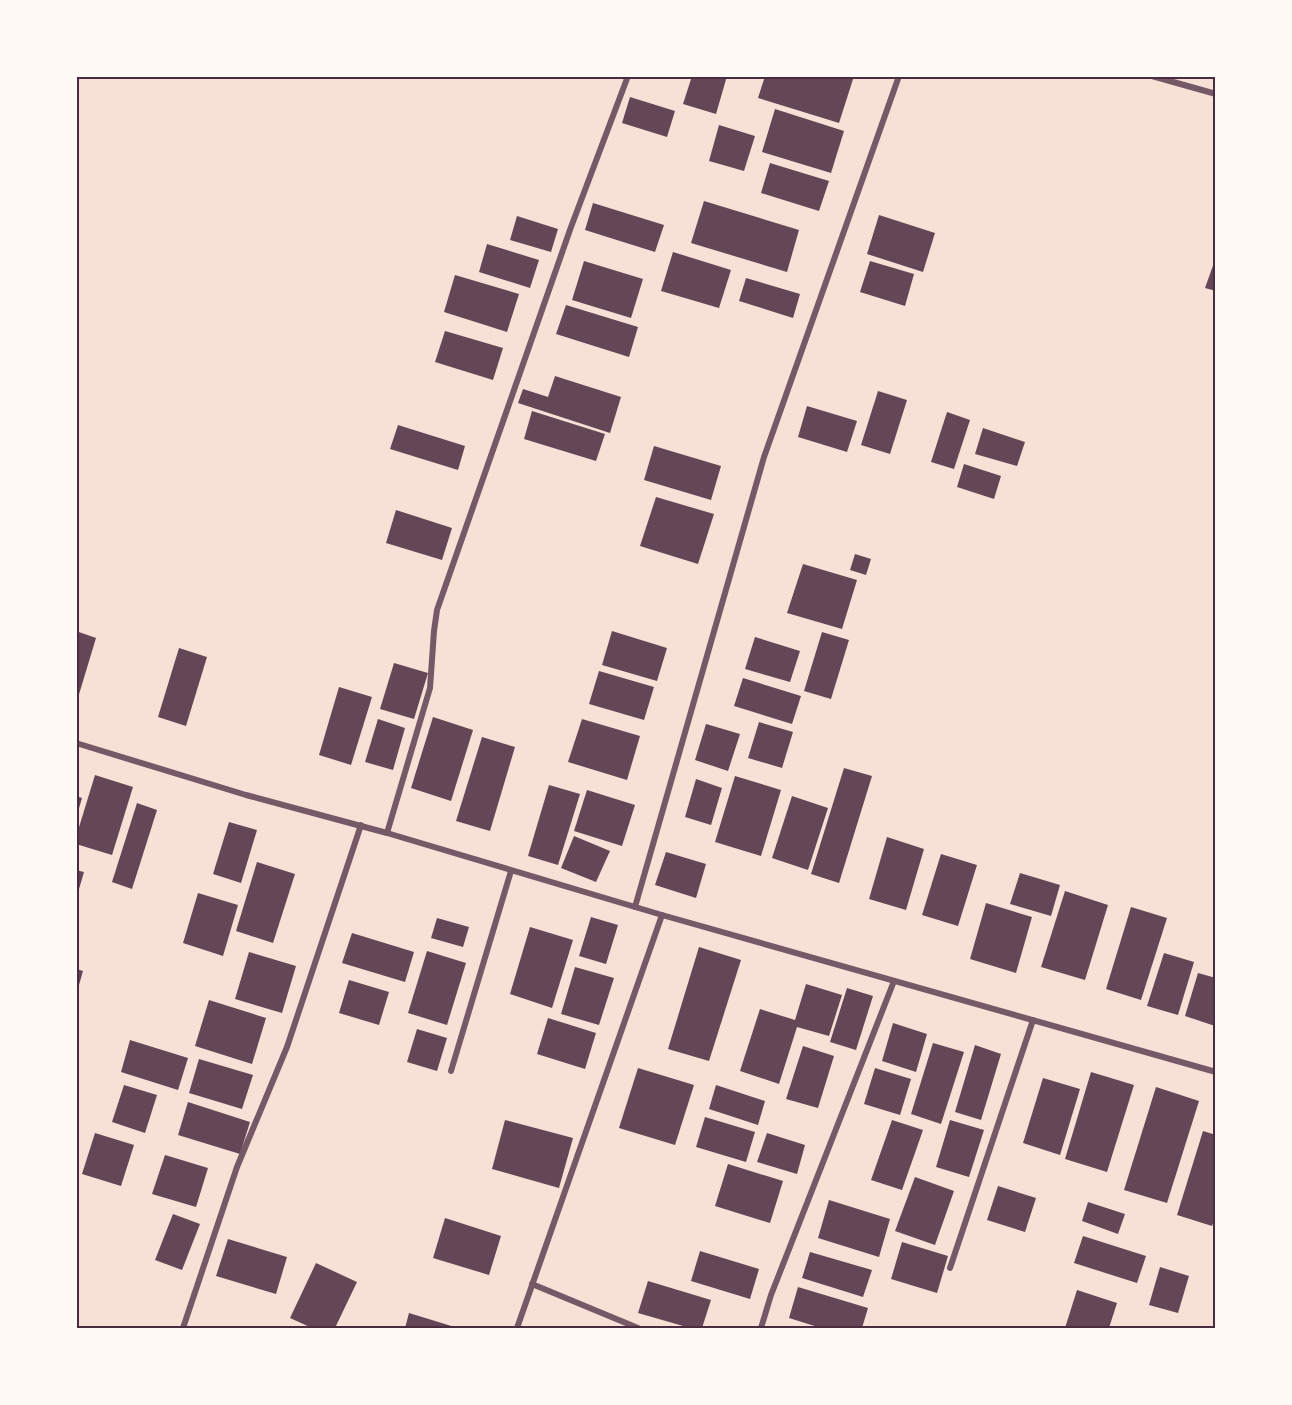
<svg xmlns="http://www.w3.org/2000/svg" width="1292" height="1405" font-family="'Titillium Web',sans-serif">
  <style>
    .building { fill: #644757 }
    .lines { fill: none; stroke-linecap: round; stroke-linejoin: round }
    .minor { stroke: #755966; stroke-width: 6 }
    .neatline { fill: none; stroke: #4a2c40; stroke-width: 2 }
  </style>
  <rect width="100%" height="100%" fill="#f7e1d7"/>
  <g class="building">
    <path d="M692,76H727L716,114L683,104Z"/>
    <path d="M765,76H854L839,123L758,98Z"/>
    <path d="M630,97L675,111L667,137L622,123Z"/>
    <path d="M775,109L844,131L831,173L762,152Z"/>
    <path d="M719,125L755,136L744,171L709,161Z"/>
    <path d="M770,163L829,181L819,211L761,193Z"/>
    <path d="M704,201L799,230L787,272L691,243Z"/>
    <path d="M593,203L664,225L655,252L585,230Z"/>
    <path d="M879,215L935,233L923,272L867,254Z"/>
    <path d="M517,216L558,229L551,252L510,240Z"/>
    <path d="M487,244L539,260L530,288L479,272Z"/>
    <path d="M673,252L731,270L719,308L661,291Z"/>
    <path d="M1216,257V291L1205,288Z"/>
    <path d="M584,261L643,279L631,318L572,300Z"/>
    <path d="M870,261L914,274L905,306L860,292Z"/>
    <path d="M455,275L519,294L507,332L444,312Z"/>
    <path d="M746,278L800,294L793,318L739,301Z"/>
    <path d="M566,305L638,327L629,357L556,334Z"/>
    <path d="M445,331L503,348L493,380L435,362Z"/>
    <path d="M555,376L621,397L610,433L518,403L523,389L548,397Z"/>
    <path d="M878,391L907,400L890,454L861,445Z"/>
    <path d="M807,406L857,421L847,452L798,437Z"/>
    <path d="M532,411L605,434L596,461L524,439Z"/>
    <path d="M947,412L970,420L954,469L931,462Z"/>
    <path d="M398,425L465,446L458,470L390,449Z"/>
    <path d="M983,428L1025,442L1017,466L975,454Z"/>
    <path d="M654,446L721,466L711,500L644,480Z"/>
    <path d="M964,464L1001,476L994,499L957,487Z"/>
    <path d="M656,497L714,514L698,564L640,546Z"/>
    <path d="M396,510L452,528L442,560L386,543Z"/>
    <path d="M855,554L871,559L866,575L850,570Z"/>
    <path d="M803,564L857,580L842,629L787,613Z"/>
    <path d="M76,631L96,638L77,701H76Z"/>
    <path d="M612,631L667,648L657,681L602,665Z"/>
    <path d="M822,632L849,640L831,699L804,691Z"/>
    <path d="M755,637L800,651L790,682L745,669Z"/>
    <path d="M179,648L207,657L186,726L158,717Z"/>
    <path d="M394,663L428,673L414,719L380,709Z"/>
    <path d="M599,671L654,687L644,720L589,704Z"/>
    <path d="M743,678L801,696L792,724L734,706Z"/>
    <path d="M339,687L372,697L351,765L319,755Z"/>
    <path d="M433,717L473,730L451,801L411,788Z"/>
    <path d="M378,719L405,728L393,770L365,762Z"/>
    <path d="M582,719L640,736L627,780L568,762Z"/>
    <path d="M759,722L793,732L782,768L748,758Z"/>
    <path d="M706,724L740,734L728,771L695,760Z"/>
    <path d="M482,737L515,747L490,831L456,821Z"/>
    <path d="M844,768L872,776L839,883L811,874Z"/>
    <path d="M95,775L133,787L112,855L76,844V837Z"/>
    <path d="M735,776L781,790L761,856L715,842Z"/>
    <path d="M696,779L722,788L711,825L685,817Z"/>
    <path d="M549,785L580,794L558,865L528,856Z"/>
    <path d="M587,790L635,805L622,846L574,831Z"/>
    <path d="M76,796L82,798L77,815H76Z"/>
    <path d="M792,796L828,808L808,870L772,858Z"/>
    <path d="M137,803L157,810L132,889L112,882Z"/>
    <path d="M229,822L257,830L241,883L213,874Z"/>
    <path d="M574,836L610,851L596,882L561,868Z"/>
    <path d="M887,837L924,849L906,910L869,899Z"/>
    <path d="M666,852L706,864L696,898L655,885Z"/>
    <path d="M941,854L977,865L958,926L922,915Z"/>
    <path d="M257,862L295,874L273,943L236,931Z"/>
    <path d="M76,870L84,872L77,896H76Z"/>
    <path d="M1020,873L1060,885L1051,916L1010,904Z"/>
    <path d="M1065,891L1108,905L1085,980L1041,967Z"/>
    <path d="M198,893L238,905L223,956L183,943Z"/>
    <path d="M986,903L1032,917L1016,973L970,959Z"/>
    <path d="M1131,907L1167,918L1141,1000L1106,989Z"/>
    <path d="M591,917L618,925L606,964L579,956Z"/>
    <path d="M437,918L469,927L463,947L431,938Z"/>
    <path d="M530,927L573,940L552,1008L510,994Z"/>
    <path d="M352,933L414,952L405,982L342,963Z"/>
    <path d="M699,947L741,960L709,1061L668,1049Z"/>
    <path d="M427,951L466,963L447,1025L408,1013Z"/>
    <path d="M249,952L296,966L282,1013L235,999Z"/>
    <path d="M1164,953L1194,962L1178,1015L1147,1006Z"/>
    <path d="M575,967L614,978L599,1025L561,1014Z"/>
    <path d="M76,969L83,971L77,992H76Z"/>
    <path d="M1198,973L1216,978L1215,1026L1185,1016Z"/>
    <path d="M349,980L389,992L379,1025L339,1013Z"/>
    <path d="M806,984L842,995L829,1036L797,1027L779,1084L740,1071L760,1009L795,1020Z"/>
    <path d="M847,988L873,996L856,1050L830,1042Z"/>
    <path d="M209,1000L266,1018L252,1064L195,1046Z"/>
    <path d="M548,1018L596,1033L585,1069L537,1054Z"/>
    <path d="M893,1023L927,1034L916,1072L882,1061Z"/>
    <path d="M417,1029L447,1038L437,1071L407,1062Z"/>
    <path d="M130,1040L188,1058L178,1090L121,1072Z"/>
    <path d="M933,1043L964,1052L941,1124L911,1114Z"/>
    <path d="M975,1045L1001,1054L981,1120L955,1112Z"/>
    <path d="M803,1046L834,1056L818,1108L786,1099Z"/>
    <path d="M199,1059L253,1075L242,1109L189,1093Z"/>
    <path d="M638,1068L694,1085L675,1145L619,1128Z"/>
    <path d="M875,1068L911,1079L900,1115L864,1104Z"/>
    <path d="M1091,1072L1134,1085L1107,1172L1065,1159Z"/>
    <path d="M1043,1078L1080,1089L1060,1155L1023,1143Z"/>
    <path d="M124,1085L157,1095L145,1133L112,1122Z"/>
    <path d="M716,1085L765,1101L758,1125L709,1109Z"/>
    <path d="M1156,1087L1199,1101L1167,1203L1124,1190Z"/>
    <path d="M188,1102L250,1122L240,1154L178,1135Z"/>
    <path d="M705,1117L755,1132L746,1162L696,1147Z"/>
    <path d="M505,1120L573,1138L559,1188L492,1169Z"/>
    <path d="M892,1120L923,1130L902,1190L871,1180Z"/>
    <path d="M950,1120L984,1130L969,1177L936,1167Z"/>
    <path d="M1203,1131L1216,1135V1215L1212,1226L1177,1215Z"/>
    <path d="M95,1133L134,1145L121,1186L82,1174Z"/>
    <path d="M767,1133L805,1145L797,1174L757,1162Z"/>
    <path d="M165,1155L208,1168L196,1207L152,1194Z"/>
    <path d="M728,1164L783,1181L770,1223L715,1206Z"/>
    <path d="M915,1177L954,1191L935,1245L895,1231Z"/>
    <path d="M998,1186L1036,1198L1025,1232L987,1220Z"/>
    <path d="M829,1200L890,1219L879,1257L818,1238Z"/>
    <path d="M1088,1202L1125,1214L1118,1234L1082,1221Z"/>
    <path d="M173,1214L200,1224L182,1270L155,1260Z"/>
    <path d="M445,1218L501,1236L489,1275L433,1258Z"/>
    <path d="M1083,1236L1146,1256L1137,1283L1074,1263Z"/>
    <path d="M228,1239L287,1257L276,1294L216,1276Z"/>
    <path d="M902,1242L948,1256L937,1293L891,1279Z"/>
    <path d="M700,1251L759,1269L750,1299L691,1281Z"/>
    <path d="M810,1252L872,1270L863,1297L802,1278Z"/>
    <path d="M316,1263L357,1282L335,1328H312L290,1318Z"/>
    <path d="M1160,1267L1189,1276L1178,1313L1149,1305Z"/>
    <path d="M648,1281L711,1300L702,1328H690L638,1313Z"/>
    <path d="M798,1287L868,1308L862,1328H821L789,1318Z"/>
    <path d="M1077,1290L1117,1303L1109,1328H1065Z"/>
    <path d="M409,1313L458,1328H405Z"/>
  </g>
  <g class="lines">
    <g class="minor">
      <path d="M1152,76L1216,94"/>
      <path d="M76,743L246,795L387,833L662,915L1216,1072"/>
      <path d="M387,833L430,688L434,631L437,610L571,227L628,76"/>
      <path d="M635,907L764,457L899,76"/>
      <path d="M451,1071L511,871"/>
      <path d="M950,1268L1033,1020"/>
      <path d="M532,1284L638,1328"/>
      <path d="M183,1328L237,1167L287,1047L361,825"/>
      <path d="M517,1328L662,915"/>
      <path d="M761,1328L771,1295L894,981"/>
    </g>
  </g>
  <rect width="1292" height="1405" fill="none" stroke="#fffaf5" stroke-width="156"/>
  <rect x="78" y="78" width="1136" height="1249" class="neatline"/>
</svg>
